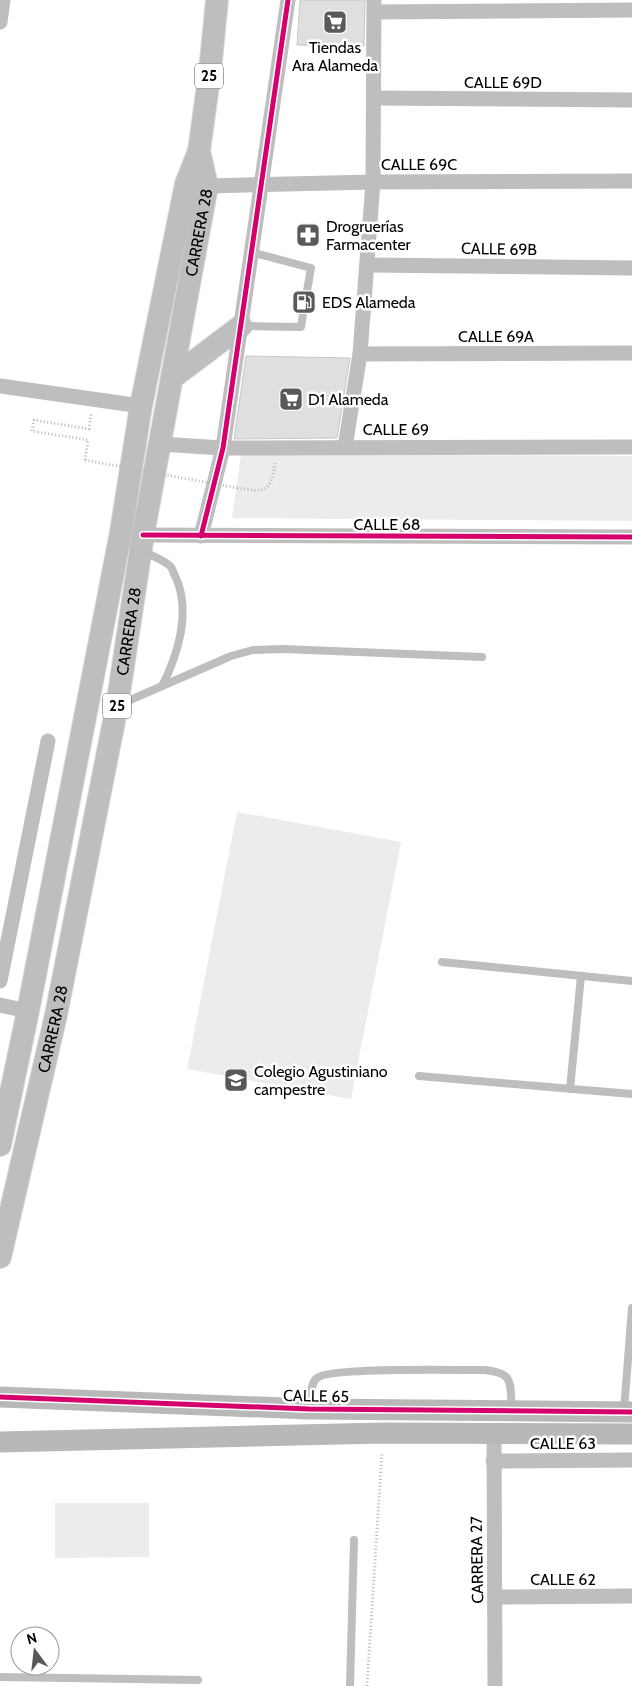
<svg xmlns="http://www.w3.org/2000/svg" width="632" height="1686" font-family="Cabin,sans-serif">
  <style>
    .green { fill: #ececec }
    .building { fill: #dfdfdf; stroke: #c7c7c7 }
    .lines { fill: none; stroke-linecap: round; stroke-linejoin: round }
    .primary-casing { stroke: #dbdbdb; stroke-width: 24 }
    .path { stroke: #b9b9b9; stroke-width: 3; stroke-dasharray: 1 2.5; stroke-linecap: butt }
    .lane { stroke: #bebebe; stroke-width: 8 }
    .street { stroke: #bebebe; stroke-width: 15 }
    .secondary { stroke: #b8b8b8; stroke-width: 21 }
    .primary { stroke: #bebebe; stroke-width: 22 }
    .path-bridge { stroke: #b9b9b9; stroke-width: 3; stroke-dasharray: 1 2.5; stroke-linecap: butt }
    .cycleway-casing { stroke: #fff; stroke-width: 8 }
    .cycleway { stroke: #d6006c; stroke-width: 5 }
    .labels { text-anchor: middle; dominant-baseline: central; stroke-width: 5; stroke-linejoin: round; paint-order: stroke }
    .shield { fill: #fff; stroke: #4c4c4c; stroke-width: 1 }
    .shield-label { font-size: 15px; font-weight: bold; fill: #000 }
    .poi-label { font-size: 16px; fill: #000; stroke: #fff; text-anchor: start }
    .street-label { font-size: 16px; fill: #000; stroke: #fff }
  </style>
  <rect width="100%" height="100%" fill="#fff"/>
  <g class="green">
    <path d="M241,454L632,456V521L232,518Z"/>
    <path d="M237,812L401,842L351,1099L187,1069Z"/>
    <path d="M55,1503H149V1557L55,1558Z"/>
  </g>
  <g class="building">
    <path d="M300,0H365L364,46L297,45Z"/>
    <path d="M246,356L350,358L337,438L234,439Z"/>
  </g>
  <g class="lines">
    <g class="primary-casing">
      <g id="primary">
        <path d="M172,378L241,326"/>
        <path d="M0,1145L28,1011L121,532L141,406L186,184L199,151L210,71L217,0"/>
        <path id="s1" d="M0,1257L56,1015L117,706L143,535L207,186L199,151"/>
      </g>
    </g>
    <g class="path">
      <path d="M85,460L88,440L32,431L34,420L89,429L91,414"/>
      <path d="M237,488C266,492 270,494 275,463"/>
      <path d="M367,1686L382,1452"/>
    </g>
    <g class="lane">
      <path d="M251,252L311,268L307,291"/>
      <path d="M243,326L301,327L303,314"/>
      <path d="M144,552C151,555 167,562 171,567C173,570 174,575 176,578C191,612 178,655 162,686"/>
      <path d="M121,704L231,656L253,650L283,649L482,657"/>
      <path d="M442,962L632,981"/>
      <path d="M419,1076L632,1094"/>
      <path d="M570,1089L581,976"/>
      <path d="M309,1407C311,1399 310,1383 317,1378C329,1367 460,1370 484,1370C516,1373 509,1383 512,1410"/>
      <path d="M624,1410L632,1308"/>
      <path d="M0,1677L198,1680"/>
      <path d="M350,1686L354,1540"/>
    </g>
    <g class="street">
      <path d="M374,12L632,10"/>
      <path d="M0,22L3,0"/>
      <path d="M374,98L632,100"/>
      <path d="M207,186L373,182L632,181"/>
      <path d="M367,265L632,268"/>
      <path d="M360,354L632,353"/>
      <path d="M0,386L141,406"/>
      <path d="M160,444L223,448L632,447"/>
      <path d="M345,447L360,354L373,182L374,0"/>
      <path d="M143,535L632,537"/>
      <path d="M201,536L223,448L288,0"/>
      <path d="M0,981L48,741"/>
      <path d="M0,1005L28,1011"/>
      <path d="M494,1434L495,1686"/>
      <path d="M493,1461L632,1460"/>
      <path d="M495,1597L632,1596"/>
    </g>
    <g class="secondary">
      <path d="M0,1397L309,1409L632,1412"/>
      <path d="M0,1442L383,1433L632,1434"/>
    </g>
    <use href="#primary" class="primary"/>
    <path class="path-bridge" d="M85,460L237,488"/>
    <g class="cycleway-casing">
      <g id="cycleway">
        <path d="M143,535L632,537"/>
        <path d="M201,536L223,448L288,0"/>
        <path d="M0,1397L309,1409L632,1412"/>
      </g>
    </g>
    <use href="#cycleway" class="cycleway"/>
  </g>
  <defs>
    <g id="supermarket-square" transform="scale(1.25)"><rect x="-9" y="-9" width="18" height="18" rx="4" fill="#595959" stroke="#fff"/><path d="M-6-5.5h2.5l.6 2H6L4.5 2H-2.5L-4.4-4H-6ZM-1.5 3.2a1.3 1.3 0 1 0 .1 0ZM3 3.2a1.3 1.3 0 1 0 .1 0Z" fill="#fff"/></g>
    <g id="pharmacy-square" transform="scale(1.25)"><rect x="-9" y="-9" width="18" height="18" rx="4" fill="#595959" stroke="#fff"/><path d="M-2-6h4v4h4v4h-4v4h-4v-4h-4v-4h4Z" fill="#fff"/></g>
    <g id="fuel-square" transform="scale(1.25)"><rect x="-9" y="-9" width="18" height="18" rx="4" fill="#595959" stroke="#fff"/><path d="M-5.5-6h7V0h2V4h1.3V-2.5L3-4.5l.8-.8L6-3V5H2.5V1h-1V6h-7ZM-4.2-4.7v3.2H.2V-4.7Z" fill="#fff"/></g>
    <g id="school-square" transform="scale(1.25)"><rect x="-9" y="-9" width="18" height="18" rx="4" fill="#595959" stroke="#fff"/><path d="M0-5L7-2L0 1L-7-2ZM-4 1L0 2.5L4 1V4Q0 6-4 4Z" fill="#fff"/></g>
  </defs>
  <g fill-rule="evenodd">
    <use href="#supermarket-square" x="335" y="22"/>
    <use href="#pharmacy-square" x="308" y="235"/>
    <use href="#fuel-square" x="304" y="302"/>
    <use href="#supermarket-square" x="291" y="399"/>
    <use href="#school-square" x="236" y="1080"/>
  </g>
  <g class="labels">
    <g class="shield">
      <rect x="195" y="63.5" width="28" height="25" rx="4"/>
      <rect x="103" y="693.5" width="28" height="25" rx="4"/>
    </g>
    <g class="shield-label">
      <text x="209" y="76">25</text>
      <text x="117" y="706">25</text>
    </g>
    <g class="poi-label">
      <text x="335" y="47" text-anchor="middle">Tiendas<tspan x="335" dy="18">Ara Alameda</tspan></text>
      <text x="326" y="226">Drogruerías<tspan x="326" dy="18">Farmacenter</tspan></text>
      <text x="322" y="302">EDS Alameda</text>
      <text x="308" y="399">D1 Alameda</text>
      <text x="254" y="1071">Colegio Agustiniano<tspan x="254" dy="18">campestre</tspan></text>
    </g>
    <g class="street-label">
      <text x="503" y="82">CALLE 69D</text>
      <text x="419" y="164">CALLE 69C</text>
      <text stroke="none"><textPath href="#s1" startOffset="1044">CARRERA 28</textPath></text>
      <text transform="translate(499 249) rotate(1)">CALLE 69B</text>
      <text x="496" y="336">CALLE 69A</text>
      <text x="396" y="429">CALLE 69</text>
      <text x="387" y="524">CALLE 68</text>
      <text stroke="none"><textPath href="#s1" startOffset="639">CARRERA 28</textPath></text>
      <text stroke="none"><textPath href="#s1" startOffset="234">CARRERA 28</textPath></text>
      <text transform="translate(316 1396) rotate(1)">CALLE 65</text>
      <text x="563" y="1443">CALLE 63</text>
      <text transform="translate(477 1560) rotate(-91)">CARRERA 27</text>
      <text x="563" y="1579">CALLE 62</text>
    </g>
  </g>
  <g transform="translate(35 1651) rotate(345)"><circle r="24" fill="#ffffff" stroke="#999999"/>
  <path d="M0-4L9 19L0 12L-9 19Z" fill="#595959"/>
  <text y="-8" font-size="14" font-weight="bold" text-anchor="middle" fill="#000000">N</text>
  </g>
</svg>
